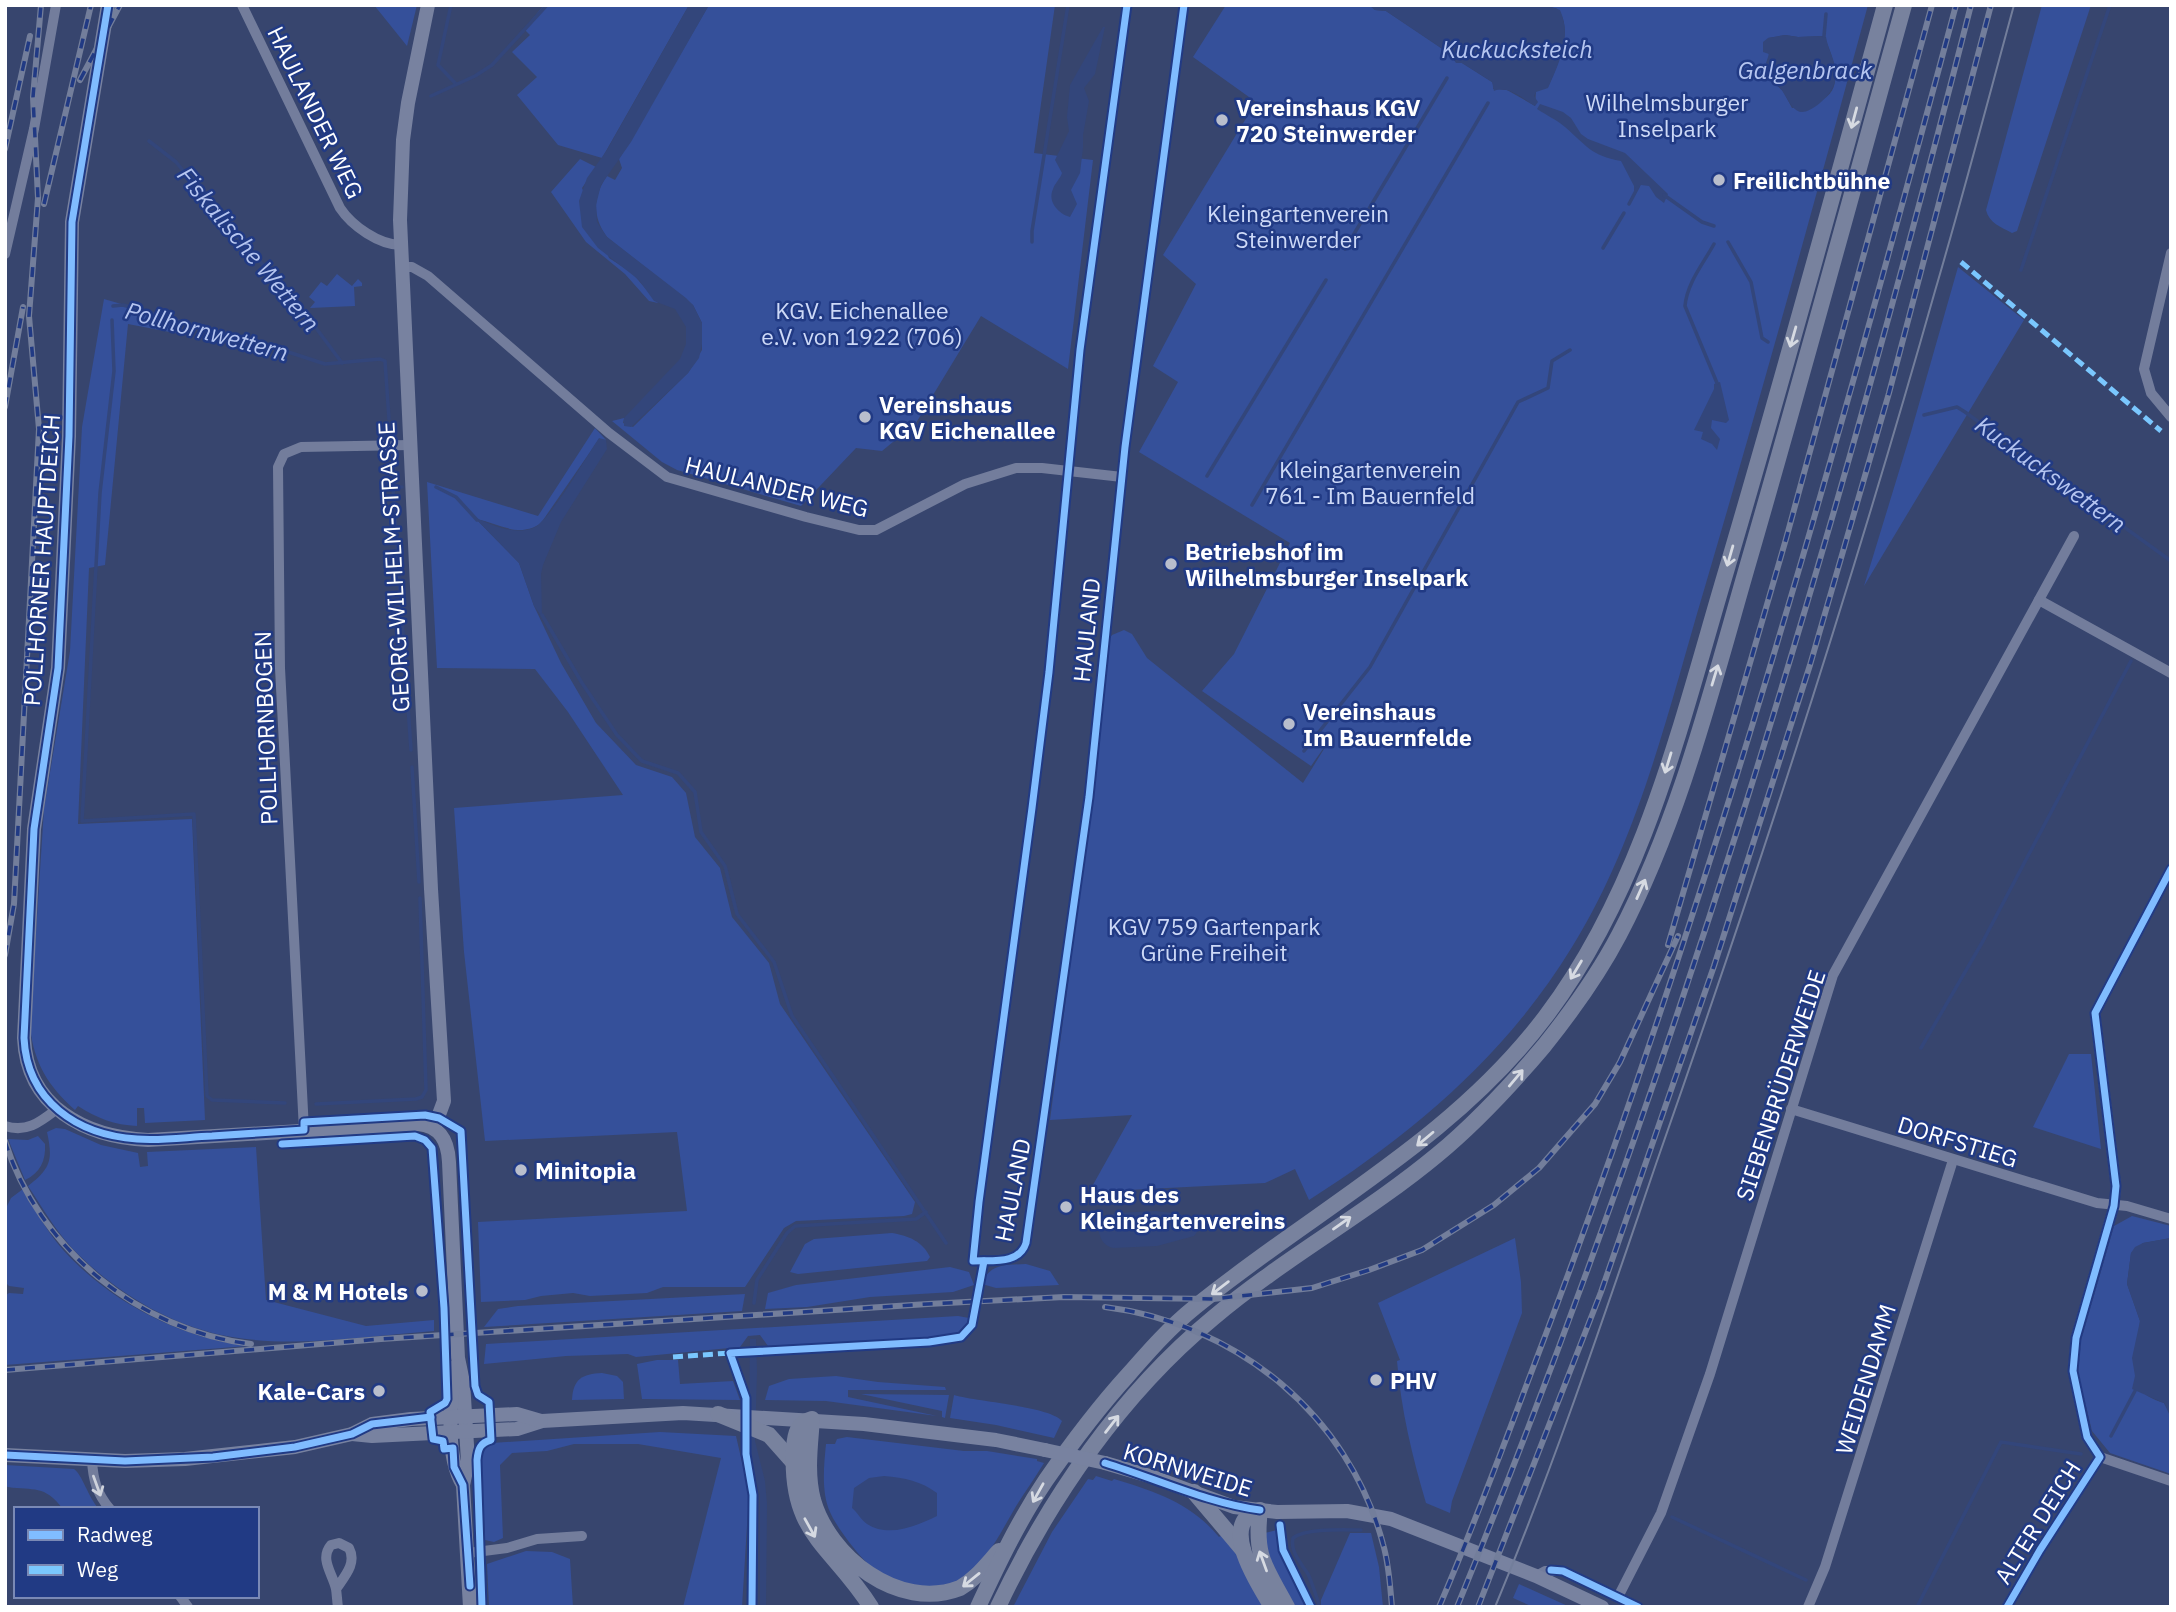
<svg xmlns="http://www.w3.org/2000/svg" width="2176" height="1612" font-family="'IBM Plex Sans',sans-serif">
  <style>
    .green { fill: #35509a; fill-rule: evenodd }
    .water { fill: #33467b }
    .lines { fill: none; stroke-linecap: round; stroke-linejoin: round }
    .stream { stroke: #33467b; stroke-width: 3.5 }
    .minor { stroke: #737d9c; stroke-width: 10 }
    .secondary { stroke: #7882a0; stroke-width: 14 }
    .trunk { stroke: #78829e; stroke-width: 16 }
    .tram { stroke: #737e9b; stroke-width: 2 }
    .rail-casing { stroke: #737e9b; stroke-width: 6 }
    .rail { stroke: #213a84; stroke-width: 3.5; stroke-dasharray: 10; stroke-linecap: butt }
    .secondary-bridge { stroke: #7882a0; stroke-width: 14 }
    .quiet { stroke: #7ac7fe; stroke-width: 5; stroke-dasharray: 10 5; stroke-linecap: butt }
    .cycleway-casing { stroke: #213a84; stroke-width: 11 }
    .cycleway { stroke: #80bcff; stroke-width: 7 }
    .oneway { stroke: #d6dae2 }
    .oneway2 { stroke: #ced2dc }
    .poi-dot { fill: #b9becc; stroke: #213a84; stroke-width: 2.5 }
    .labels { text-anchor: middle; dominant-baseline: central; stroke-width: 5; stroke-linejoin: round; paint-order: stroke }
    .park-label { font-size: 23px; fill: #cdd9f7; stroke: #213a84 }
    .poi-label { font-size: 23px; font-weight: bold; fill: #fff; stroke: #213a84; text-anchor: start }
    .street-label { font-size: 23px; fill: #fff; stroke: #213a84 }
    .water-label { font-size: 24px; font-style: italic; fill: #b5c5f0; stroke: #213a84 }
  </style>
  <rect width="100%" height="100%" fill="#37456e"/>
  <g class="green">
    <path d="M374,5H417L407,46Z"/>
    <path d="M544,5H689L602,158L558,145L517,95L537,77L512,52L530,35L524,29Z"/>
    <path d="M709,5H1055L1034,153L1093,160L1068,369L981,316L916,423L882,451L856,448L801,506L677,470L662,462L612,421L624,418L623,423L633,427L688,373L702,350V323L693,305L607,237C592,217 593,196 607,176L615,180L622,168L619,159Z"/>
    <path d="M1226,5H1369L1375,10L1386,11L1450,54L1455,61L1462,63L1492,82L1494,86L1493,89L1507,90L1535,106L1536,91L1548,87C1557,67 1576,26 1556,8H1526L1517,5H1868C1815,201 1761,396 1704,590C1668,711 1639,839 1572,947C1507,1054 1413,1134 1309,1200L1295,1169L1265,1183L1089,1192L1132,1115L1050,1120L1090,815L1108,641L1112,635L1124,630L1132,634L1147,658L1303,783L1332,736L1311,766L1202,691L1234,654L1290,543L1139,452L1178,382L1153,366L1196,284L1163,255L1256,102L1193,57ZM1785,35L1798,37L1824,36C1832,55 1847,89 1820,101C1811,105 1800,106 1792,108L1783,91L1770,79L1768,38Z"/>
    <path d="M2042,5H2091L2017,231L2012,233C2001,227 1989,223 1986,210Z"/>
    <path d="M580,159L596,167L582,188L609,258L632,273L658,303L649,301L625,274L586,242L551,192Z"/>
    <path d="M1958,267L2024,320L1864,586L1911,432Z"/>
    <path d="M337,274L352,286L358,279L362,283V286L354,287L355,306L310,308L315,302L309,297L321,282L327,286Z"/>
    <path d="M104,299L177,320L180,334L128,324L105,565L89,568L78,824L192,819L205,1120L145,1123L144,1108H137V1126C115,1125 96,1118 78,1106L75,1110C48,1086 34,1063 30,1027L44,809L70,651L82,427Z"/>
    <path d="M595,428L606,440L599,439L541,523C519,539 498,523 476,519L519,563L534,606L561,663L596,723L636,765L672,777L686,793L695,837L720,868L732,917L769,963L780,1004L915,1202L912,1214L904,1216L796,1221L784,1228L745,1287H663L647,1293L590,1296L573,1293L541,1296L525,1300L481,1302L478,1222L687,1211L677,1132L485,1141L464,952L454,808L623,795L568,712L535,669L437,668L427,482L538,516Z"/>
    <path d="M2069,1054H2091L2101,1149L2033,1127Z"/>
    <path d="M56,1128L65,1129L101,1145L138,1153L140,1167L148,1166L147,1152L256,1147L266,1300L366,1326L434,1320V1331C370,1336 296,1348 232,1337C171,1327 113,1291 71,1247C54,1228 42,1207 28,1186C51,1168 53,1160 47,1132Z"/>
    <path d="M38,1136L45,1144C46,1161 40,1173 25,1180L8,1139L28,1140Z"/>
    <path d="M23,1189C35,1210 48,1233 64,1251C111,1302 178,1337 247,1346L5,1365V1296L9,1293L23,1294L24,1288L9,1286L5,1282L6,1208L11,1198Z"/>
    <path d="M2132,1216L2171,1226V1238L2143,1243L2131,1253L2127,1284L2140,1321L2135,1383C2142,1394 2151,1399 2164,1403L2171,1415V1474L2110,1453L2092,1431L2078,1373L2081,1340L2114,1226Z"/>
    <path d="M892,1233C909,1236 922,1241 930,1257L927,1261L798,1274L790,1272L805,1244L814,1239Z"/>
    <path d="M1515,1238L1521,1282L1522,1313L1452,1501L1450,1513L1426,1503C1412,1456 1401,1409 1397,1361L1400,1360L1378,1303Z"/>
    <path d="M1026,1264L1050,1271L1059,1285L996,1288L982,1284C989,1263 1007,1265 1026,1264Z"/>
    <path d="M950,1267L969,1272L974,1285L953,1292L870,1297L807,1307L765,1309L768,1293L796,1285Z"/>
    <path d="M745,1294L742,1311L484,1327L498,1309L518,1306Z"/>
    <path d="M958,1316L969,1318C966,1330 959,1335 947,1337L768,1346L760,1335L748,1336L740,1347L636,1357L628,1354L566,1356L484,1364L486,1344Z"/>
    <path d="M657,1360H678L680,1384L733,1381L740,1400L642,1399L637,1364Z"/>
    <path d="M602,1373L617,1376L623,1382L624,1399L572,1400C573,1379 582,1374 602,1373Z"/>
    <path d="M836,1376L878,1382L945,1387L946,1390H848V1397L937,1416L826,1401L765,1400L769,1386L789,1379Z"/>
    <path d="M861,1394L949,1395L945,1418L942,1417V1411Z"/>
    <path d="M954,1395C978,1402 1049,1406 1062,1421L1054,1438L996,1425L950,1418Z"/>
    <path d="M660,1432L736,1436L749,1493L742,1607H683L721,1458L638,1444H574L547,1451L512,1453L500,1465L503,1538L494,1542L485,1540L481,1459L485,1448L492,1443Z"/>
    <path d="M847,1437L964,1451H987L1037,1459V1461L1044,1463C1035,1478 1024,1493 1015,1508C999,1535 985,1567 955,1582C941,1589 908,1588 893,1583C874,1577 838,1531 830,1512C821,1492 824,1465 826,1444H835L837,1439Z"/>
    <path d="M5,1465L74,1469C82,1474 88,1497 99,1509H63C44,1484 34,1491 8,1487L5,1486Z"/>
    <path d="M1096,1476L1112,1481L1114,1479C1154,1491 1191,1503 1219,1537L1225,1533L1266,1607H1013L1052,1532L1088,1479L1093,1480Z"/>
    <path d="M1277,1530L1283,1558L1308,1607H1294L1268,1561L1265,1533Z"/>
    <path d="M1350,1533H1371L1379,1567L1383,1607H1321V1600Z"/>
    <path d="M526,1551L552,1552L570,1559L573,1607H489L487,1564Z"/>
    <path d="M1519,1584L1570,1607H1533L1513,1598Z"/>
  </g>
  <g class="water">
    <path d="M689,5H709L631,142L601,185L596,205L597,222L607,237L686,298L693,305L702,323V344L699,358L688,373L631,427L624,426V418L680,359L686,344V327L675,309L654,301L639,280L598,248L582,227L579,201L587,178L607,150Z"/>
    <path d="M1369,5L1552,7L1560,10C1572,37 1559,63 1548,88L1536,92L1534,96L1538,102L1535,106C1524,99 1506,84 1494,91L1492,82L1462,63H1456L1450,54L1386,11L1375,10Z"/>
    <path d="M1103,27H1105L1095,74L1084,88L1089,101L1083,135V148L1080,173L1071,190L1077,204L1070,217C1059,214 1047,202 1053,189C1055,183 1060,179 1062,173L1055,160L1069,131L1067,117L1070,85Z"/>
    <path d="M1785,35L1798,37L1824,36L1826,37C1828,50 1836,61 1836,75C1835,87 1829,95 1820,103C1799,120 1794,111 1783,92C1779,85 1773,82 1768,76L1770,69L1766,63L1769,54L1763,52V42L1768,38Z"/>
    <path d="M1540,104L1563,112L1571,118L1581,134L1588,139L1625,153L1668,194L1664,203L1656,197L1649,186L1641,185L1637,191H1634V186L1621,161C1591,156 1586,145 1565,127C1557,120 1546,115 1537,109Z"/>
    <path d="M1720,382L1729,420L1726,423L1712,420L1711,428L1720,439L1717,450L1712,444L1701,439L1703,432L1694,430L1714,389V384Z"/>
    <path d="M599,438L606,440L607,449L561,522L543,565L541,574L542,617L534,606L519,563L474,517C490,524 508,533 526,530C531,529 537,527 540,523C560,504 583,462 599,438Z"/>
    <path d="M1156,1211L1180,1214L1199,1220C1200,1227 1198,1231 1194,1236L1157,1246L1113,1248C1102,1245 1100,1238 1098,1227L1105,1217L1116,1213Z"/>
    <path d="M2171,1238V1415L2170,1416L2164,1403L2132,1389L2135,1376L2132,1358L2140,1321L2127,1284L2131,1253L2135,1247L2143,1243Z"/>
    <path d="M750,1339H756L757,1371L755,1441L765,1481L767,1504L766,1607H760V1495L750,1456L749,1439Z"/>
    <path d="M884,1476C905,1478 921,1481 937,1493V1516C916,1526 889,1538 867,1524C862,1521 857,1512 852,1508L854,1488L869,1478Z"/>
  </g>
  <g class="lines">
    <g class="stream">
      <path d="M451,5L438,65L456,84"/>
      <path d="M1824,36L1826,14"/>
      <path d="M431,96L475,76L492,65L547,5"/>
      <path d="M149,141L176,162L234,233L296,301L342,363"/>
      <path d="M1664,195L1702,222L1714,226"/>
      <path d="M1629,204L1638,187"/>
      <path d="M1032,242V231L1068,5"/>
      <path d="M1728,242L1751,282L1762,338L1768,342"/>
      <path d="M1714,244C1703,264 1687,283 1685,306L1717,383"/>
      <path d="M1603,248L1624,213"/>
      <path d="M1345,249L1447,78"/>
      <path d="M2021,270L2110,5"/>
      <path d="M113,306L123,305L276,348L325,364L380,359L385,361L389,419"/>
      <path d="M112,320L114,371L100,493L82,821L194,814L207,1096L212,1100L285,1103"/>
      <path d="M1924,415L1957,407L1965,412L2171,561"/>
      <path d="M1207,476L1326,280"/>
      <path d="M402,487H393L411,750"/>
      <path d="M436,487L456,497L477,520"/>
      <path d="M1252,505L1488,103"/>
      <path d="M542,615L582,683L617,735L642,761L678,773L695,792L701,832L725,866L737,914L774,962L792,1016L946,1243"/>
      <path d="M1304,751L1370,667L1518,402L1548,388L1552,361L1570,350"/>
      <path d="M412,767L419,882"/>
      <path d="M1921,1048L1983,941L2131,661"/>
      <path d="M316,1104L416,1099L422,1097L426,1090L420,898"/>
      <path d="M754,1303L757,1280L787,1233L795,1226L916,1219L926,1212"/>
      <path d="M2111,1436L2135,1391"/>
      <path d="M1672,1517L1806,1580"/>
      <path d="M1320,1607C1316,1596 1313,1585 1308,1574C1301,1563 1290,1552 1293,1538C1307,1528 1343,1530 1361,1530"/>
      <path d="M1917,1607L2001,1442L2081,1454"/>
    </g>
    <g class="minor">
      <path d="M242,5L340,208C352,226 379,245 401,245"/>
      <path d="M2171,253L2144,369L2151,393L2171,417"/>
      <path d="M5,254L34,129L56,5"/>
      <path d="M401,267H412L428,276L609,433L667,477L806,517L859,530H876L965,484L1016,468H1042L1122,477"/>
      <path d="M2039,600L2171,673"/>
      <path d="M1791,1109L2097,1203L2127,1206L2171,1219"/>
      <path d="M5,1126C27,1133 40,1122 57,1109"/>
      <path d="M304,1130L280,668L278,467L284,454L301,447L410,445"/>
      <path d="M2100,1457L2087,1437L2073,1371L2076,1338L2114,1206L2116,1186L2095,1013L2171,869"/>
      <path d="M2100,1457L2171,1481"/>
      <path d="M92,1460C93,1480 97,1494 110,1509"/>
      <path d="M468,1553L507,1548L537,1539L582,1536"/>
      <path d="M1536,1576L1545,1571H1563L1638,1607"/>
      <path d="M336,1589C345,1576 357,1563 349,1548L339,1543L331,1545C319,1559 333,1574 336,1589C337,1595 337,1601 338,1607"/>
      <path d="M180,1596L188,1607"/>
      <path d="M1618,1597L1661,1513L1710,1374L1833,975L2074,536"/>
      <path d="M1808,1607L1825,1567L1953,1160"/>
      <path d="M2007,1607L2040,1550L2100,1457"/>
    </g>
    <g class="secondary">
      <path d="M108,5L72,222L69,436L58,668L34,829L24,1038C27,1107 85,1137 148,1140L418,1124C440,1126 448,1141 449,1162L458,1358L463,1382L468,1461L463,1485L470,1607"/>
      <path d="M428,5L408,103L403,140L400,220L431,889L444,1101L434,1128"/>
      <path d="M456,1366C450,1398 445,1457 463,1485"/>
      <path d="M352,1434L372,1436L517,1429L542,1421L683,1413L864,1424L996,1440L1045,1450"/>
      <path d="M5,1455L125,1461L185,1459L295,1447L352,1434L372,1424L411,1419L517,1414L541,1421"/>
      <path d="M1105,1463L1153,1477L1234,1507L1277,1512L1347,1511L1391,1519L1536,1576L1602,1607"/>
    </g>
    <g class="trunk">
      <path d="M718,1414L769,1435L793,1462"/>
      <path d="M1194,1492L1243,1550"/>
      <path d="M871,1607C831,1544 789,1535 794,1448C795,1434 797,1423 812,1419C810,1446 806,1473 813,1500C829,1556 898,1612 960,1588C976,1579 987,1564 999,1551"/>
      <path d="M978,1607C998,1564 1019,1520 1046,1480C1071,1444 1098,1408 1128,1375C1149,1351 1170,1327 1195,1307C1313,1211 1453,1140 1546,1016C1643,887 1680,727 1725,575C1781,386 1833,196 1885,5"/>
      <path d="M998,1607C1049,1499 1121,1394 1213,1318C1284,1258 1366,1214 1437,1155C1477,1122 1511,1085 1544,1046C1572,1011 1598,975 1619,935C1681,817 1713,684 1750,557C1803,374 1853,189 1904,5"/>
      <path d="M1272,1607C1259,1585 1216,1522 1260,1510C1254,1558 1266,1567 1287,1607"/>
    </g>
    <path class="tram" d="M1495,1607C1556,1461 1606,1310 1657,1161C1758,874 1852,584 1935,291C1963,196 1988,100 2014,5"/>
    <g class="rail-casing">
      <g id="rail">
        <path d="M80,80L120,5"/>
        <path d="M5,149L30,36"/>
        <path d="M44,204L91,5"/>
        <path d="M5,407L23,307"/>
        <path d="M1668,945L1786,539L1932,5"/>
        <path d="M5,955L14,904L39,429L29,316L38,198L33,97L41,5"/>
        <path d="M5,1141C38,1248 140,1331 251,1344"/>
        <path d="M1105,1307C1236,1323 1349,1415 1383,1544C1389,1564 1390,1586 1392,1607"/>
        <path d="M5,1370L381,1339L928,1304L1064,1297L1213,1299L1312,1288L1369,1270L1422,1250L1494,1205L1539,1168L1595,1104L1620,1062L1678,936"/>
        <path d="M1439,1607C1477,1519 1510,1428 1544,1339C1709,903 1836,455 1956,5"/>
        <path d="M1457,1607C1670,1087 1833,549 1971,5"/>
        <path d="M1478,1607L1601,1292L1714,966L1810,665L1889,393L1991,5"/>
      </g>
    </g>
    <use href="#rail" class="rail"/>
    <path class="secondary-bridge" d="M1045,1450L1105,1463"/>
    <g class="quiet">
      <path d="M1961,262L2161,431"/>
      <path d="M673,1357L730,1353"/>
    </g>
    <g class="cycleway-casing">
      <g id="cycleway">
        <path d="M108,5L72,222L69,436L58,668L34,829L24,1038C27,1101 77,1135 137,1139C162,1141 187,1137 212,1136C243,1134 274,1132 304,1130V1122L425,1115L439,1118L461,1131L475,1386L478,1395L489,1402L491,1440C480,1443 478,1449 477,1460L482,1607"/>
        <path d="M1127,5L1080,350L1049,672L1032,808L979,1202L973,1261C992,1260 1019,1265 1026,1243L1089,797L1125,447L1184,5"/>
        <path d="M282,1144L415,1136L425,1140L432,1148L444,1308L447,1399L445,1403L430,1412L433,1439L443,1441L444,1449L453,1448L454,1467L463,1485L470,1586"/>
        <path d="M5,1455L125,1461L213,1457L295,1447L352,1434L372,1424L431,1417"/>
        <path d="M1105,1463C1157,1479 1208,1503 1260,1510"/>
        <path d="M1280,1525L1283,1550L1311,1607"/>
        <path d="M1551,1570L1563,1571L1638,1607"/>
        <path d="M752,1607L753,1495L746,1454V1398L730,1353L929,1342L961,1337L972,1325L984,1261"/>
        <path d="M2007,1607L2040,1550L2100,1457L2087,1437L2073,1371L2076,1338L2114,1206L2116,1186L2095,1013L2171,869"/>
      </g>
    </g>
    <use href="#cycleway" class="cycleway"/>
  </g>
  <defs><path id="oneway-shaft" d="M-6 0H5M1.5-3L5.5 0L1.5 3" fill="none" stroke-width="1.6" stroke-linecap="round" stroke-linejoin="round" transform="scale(1.75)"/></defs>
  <g class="oneway">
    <use href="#oneway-shaft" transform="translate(1854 118) rotate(105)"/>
    <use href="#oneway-shaft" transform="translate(1793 337) rotate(106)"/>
    <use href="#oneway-shaft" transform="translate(1730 556) rotate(106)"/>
    <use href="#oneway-shaft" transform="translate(1715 675) rotate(-73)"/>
    <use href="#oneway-shaft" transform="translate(1668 763) rotate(107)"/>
    <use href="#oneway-shaft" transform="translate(1641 889) rotate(-66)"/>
    <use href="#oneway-shaft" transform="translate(1576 970) rotate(121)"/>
    <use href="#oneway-shaft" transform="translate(1516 1078) rotate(-50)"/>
    <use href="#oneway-shaft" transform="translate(1425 1139) rotate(140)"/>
    <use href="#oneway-shaft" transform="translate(1342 1223) rotate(-35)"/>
    <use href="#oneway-shaft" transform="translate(1220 1288) rotate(143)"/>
    <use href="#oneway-shaft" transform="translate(1112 1424) rotate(-52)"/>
    <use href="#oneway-shaft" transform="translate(1038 1493) rotate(119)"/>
    <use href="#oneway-shaft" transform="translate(810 1528) rotate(61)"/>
    <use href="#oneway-shaft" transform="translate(1263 1561) rotate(-110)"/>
    <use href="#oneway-shaft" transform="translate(971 1580) rotate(141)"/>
  </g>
  <use class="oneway2" href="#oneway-shaft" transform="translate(97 1486) rotate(70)"/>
  <g class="poi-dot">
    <circle cx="1222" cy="120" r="7"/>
    <circle cx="1719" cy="180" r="7"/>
    <circle cx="865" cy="417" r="7"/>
    <circle cx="1171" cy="564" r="7"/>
    <circle cx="1289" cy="724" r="7"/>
    <circle cx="521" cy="1170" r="7"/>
    <circle cx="1066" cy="1207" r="7"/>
    <circle cx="422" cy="1291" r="7"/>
    <circle cx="1376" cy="1380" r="7"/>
    <circle cx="379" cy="1391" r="7"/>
  </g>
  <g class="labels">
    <g class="park-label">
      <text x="1667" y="102">Wilhelmsburger<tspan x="1667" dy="26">Inselpark</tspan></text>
      <text x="1298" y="213">Kleingartenverein<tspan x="1298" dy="26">Steinwerder</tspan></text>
      <text x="862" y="310">KGV. Eichenallee<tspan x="862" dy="26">e.V. von 1922 (706)</tspan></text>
      <text x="1370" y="469">Kleingartenverein<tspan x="1370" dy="26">761 - Im Bauernfeld</tspan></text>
      <text x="1214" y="926">KGV 759 Gartenpark<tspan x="1214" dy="26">Grüne Freiheit</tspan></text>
    </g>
    <g class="poi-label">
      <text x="1236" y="107">Vereinshaus KGV<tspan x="1236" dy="26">720 Steinwerder</tspan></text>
      <text x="1733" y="180">Freilichtbühne</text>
      <text x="879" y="404">Vereinshaus<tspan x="879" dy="26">KGV Eichenallee</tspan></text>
      <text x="1185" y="551">Betriebshof im<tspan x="1185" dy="26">Wilhelmsburger Inselpark</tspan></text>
      <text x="1303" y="711">Vereinshaus<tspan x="1303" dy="26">Im Bauernfelde</tspan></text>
      <text x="535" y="1170">Minitopia</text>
      <text x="1080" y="1194">Haus des<tspan x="1080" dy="26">Kleingartenvereins</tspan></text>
      <text x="408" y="1291" text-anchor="end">M &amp; M Hotels</text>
      <text x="1390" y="1380">PHV</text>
      <text x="365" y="1391" text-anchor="end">Kale-Cars</text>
    </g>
    <g class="street-label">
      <text transform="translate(316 112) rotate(64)">HAULANDER WEG</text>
      <text transform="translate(777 486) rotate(14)">HAULANDER WEG</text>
      <text transform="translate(41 560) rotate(-86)">POLLHORNER HAUPTDEICH</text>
      <text transform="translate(393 567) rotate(-93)">GEORG-WILHELM-STRASSE</text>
      <text transform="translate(1086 630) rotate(-84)">HAULAND</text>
      <text transform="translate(265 728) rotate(-92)">POLLHORNBOGEN</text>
      <text transform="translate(1780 1085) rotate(-72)">SIEBENBRÜDERWEIDE</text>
      <text transform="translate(1958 1141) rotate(17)">DORFSTIEG</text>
      <text transform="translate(1012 1190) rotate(-79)">HAULAND</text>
      <text transform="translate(1865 1379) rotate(-73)">WEIDENDAMM</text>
      <text transform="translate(1188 1469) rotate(17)">KORNWEIDE</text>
      <text transform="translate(2037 1522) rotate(-58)">ALTER DEICH</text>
    </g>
    <g class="water-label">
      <text x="1517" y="49">Kuckucksteich</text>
      <text x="1805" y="70">Galgenbrack</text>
      <text transform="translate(249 249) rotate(50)">Fiskalische Wettern</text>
      <text transform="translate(207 331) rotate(15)">Pollhornwettern</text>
      <text transform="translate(2051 474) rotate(36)">Kuckuckswettern</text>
    </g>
  </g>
  <rect width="2176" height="1612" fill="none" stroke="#ffffff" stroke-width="14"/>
  <rect x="14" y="1507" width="245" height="91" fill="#213a84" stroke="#7a89b5" stroke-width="2"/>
  <rect x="28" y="1530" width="35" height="10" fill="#80bcff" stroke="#7a89b5" stroke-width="2"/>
  <text x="77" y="1542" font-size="21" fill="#ffffff">Radweg</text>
  <rect x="28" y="1565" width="35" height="10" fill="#7ac7fe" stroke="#7a89b5" stroke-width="2"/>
  <text x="77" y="1577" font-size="21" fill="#ffffff">Weg</text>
</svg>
